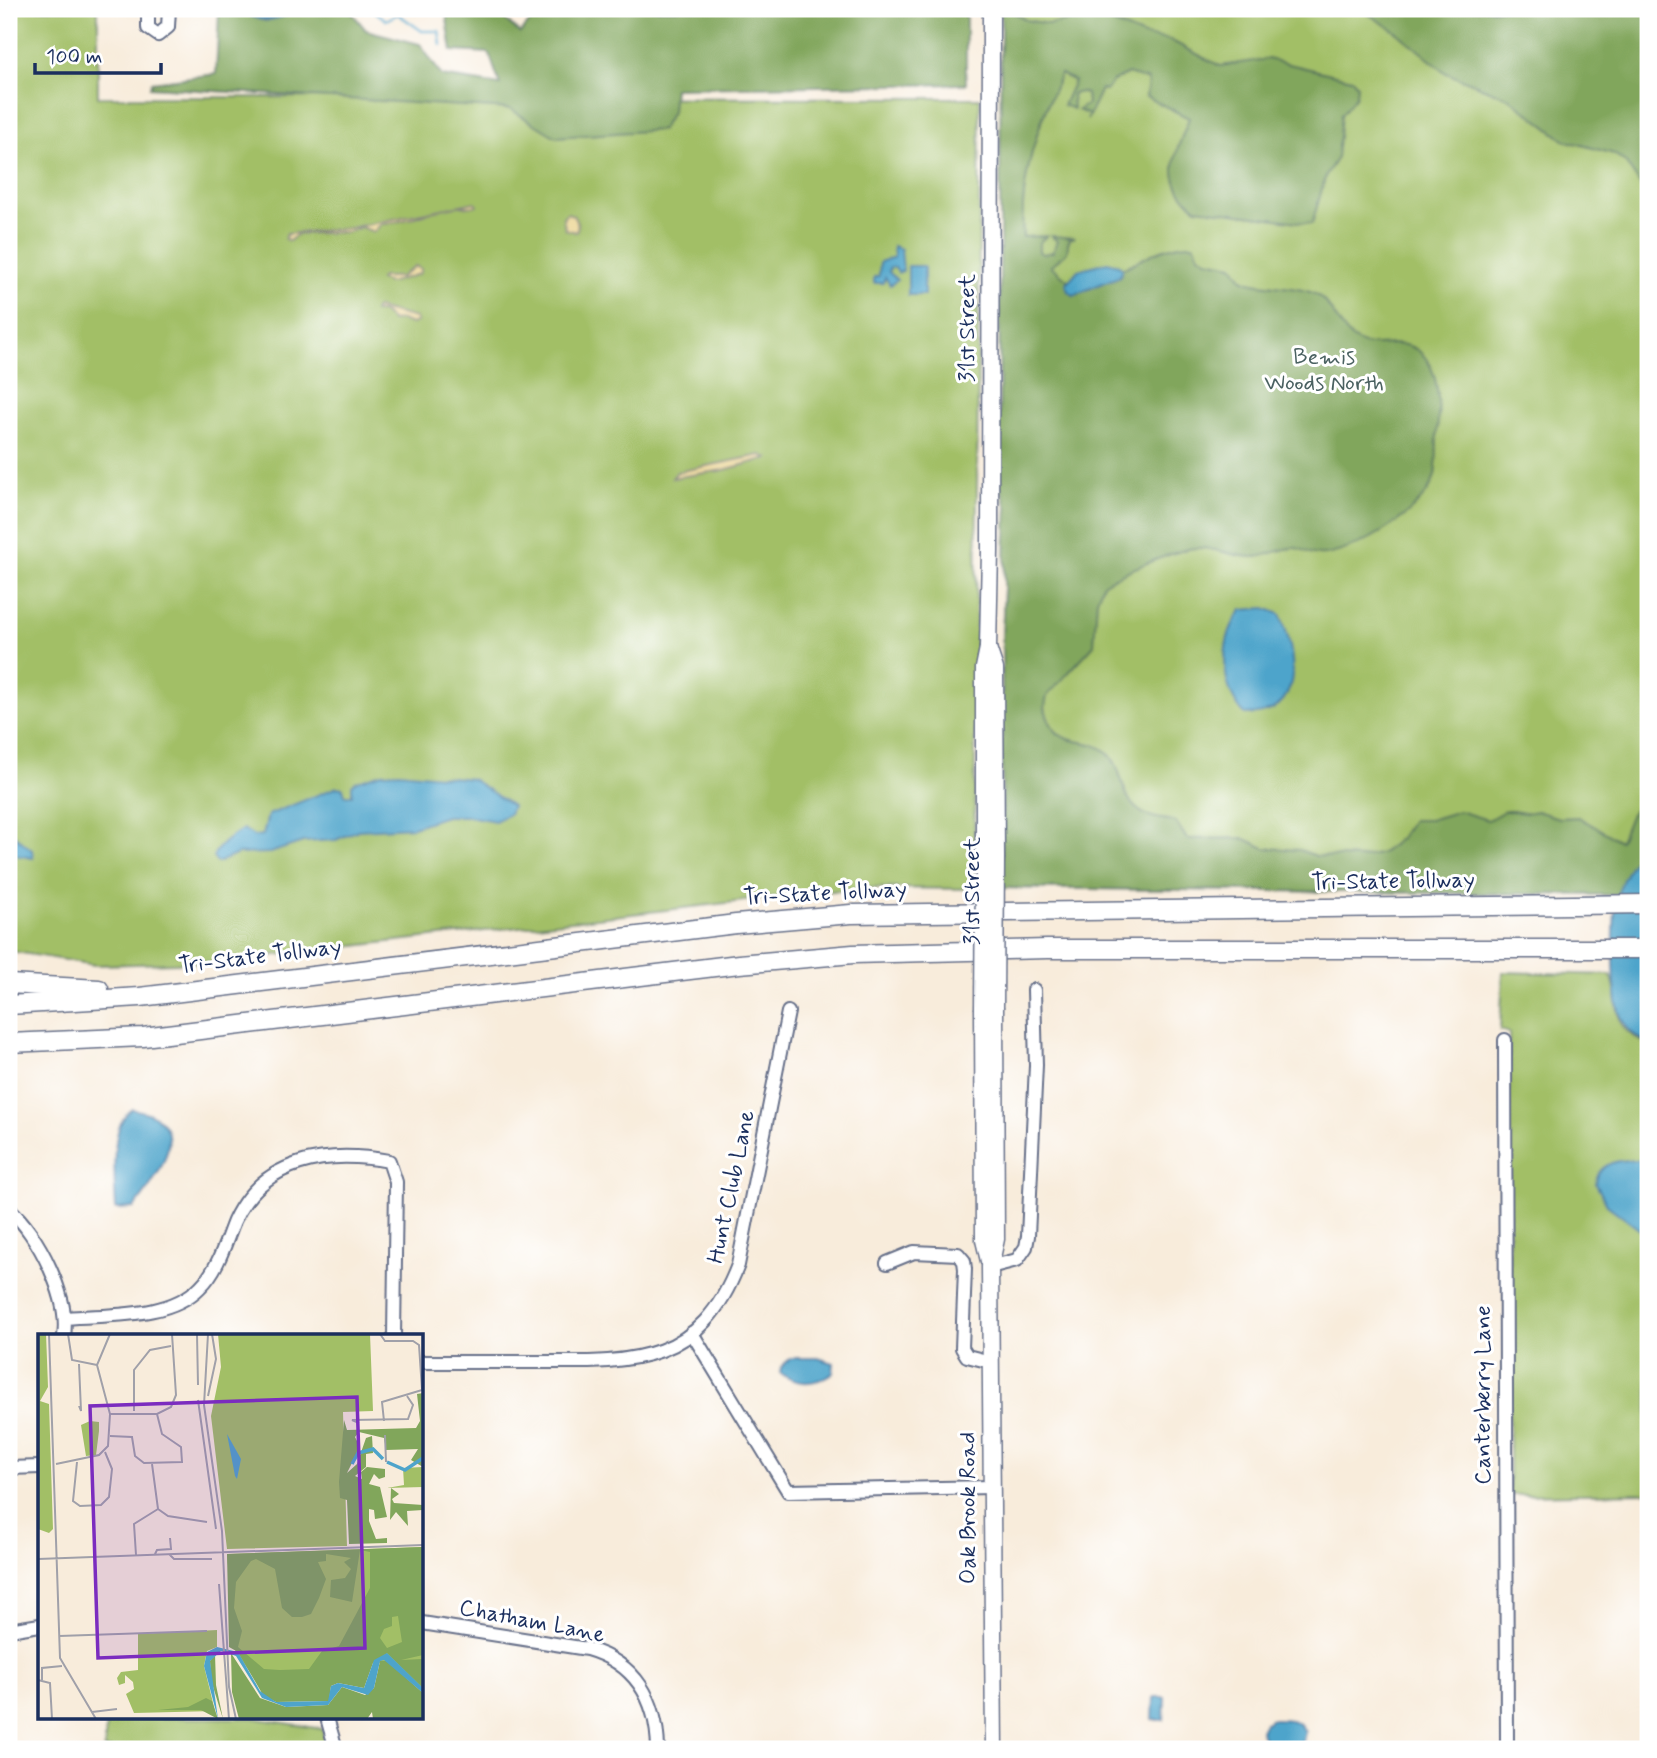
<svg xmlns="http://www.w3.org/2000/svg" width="1657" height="1758" font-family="Mynerve,sans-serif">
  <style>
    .green { fill: #a2bf66; stroke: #5e7762; stroke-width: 2 }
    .forest { fill: #81a65b; stroke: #4e6a5c; stroke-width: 2 }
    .sand { fill: #eeda9e; stroke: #84847e; stroke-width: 2 }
    .water { fill: #4ea4cb; stroke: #346a94; stroke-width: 2 }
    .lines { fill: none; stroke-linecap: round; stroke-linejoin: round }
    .stream { stroke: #4ea4cb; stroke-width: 2.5 }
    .minor-casing { stroke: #68718a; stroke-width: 16 }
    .major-casing { stroke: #68718a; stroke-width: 19 }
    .highway-casing { stroke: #68718a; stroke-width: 21 }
    .minor { stroke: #fff; stroke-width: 12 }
    .major { stroke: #fff; stroke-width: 16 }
    .highway { stroke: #fff; stroke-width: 18 }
    .major-bridge-casing { stroke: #68718a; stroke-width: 19; stroke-linecap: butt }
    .major-bridge { stroke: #fff; stroke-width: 16 }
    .labels { text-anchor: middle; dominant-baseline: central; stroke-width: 6; stroke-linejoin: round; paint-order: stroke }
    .street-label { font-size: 23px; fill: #1b2f5e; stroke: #fff }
    .park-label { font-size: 23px; fill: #4a6161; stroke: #fff }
    .inset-river { fill: none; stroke: #4ea4cb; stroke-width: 3.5 }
    .inset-road { fill: none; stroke: #a0a0a9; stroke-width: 2 }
    .view { fill: #7b2cbf; fill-opacity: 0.15; stroke: #7b2cbf; stroke-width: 3.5 }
    .inset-edge { fill: none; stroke: #1b2f5e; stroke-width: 3.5 }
  </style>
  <rect width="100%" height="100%" fill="#fff"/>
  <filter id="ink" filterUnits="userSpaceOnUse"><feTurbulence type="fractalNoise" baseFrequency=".0143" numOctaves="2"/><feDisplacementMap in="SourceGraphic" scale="14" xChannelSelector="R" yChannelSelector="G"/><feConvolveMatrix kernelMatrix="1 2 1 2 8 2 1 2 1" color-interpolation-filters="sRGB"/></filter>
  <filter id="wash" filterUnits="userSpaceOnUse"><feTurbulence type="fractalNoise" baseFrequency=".00686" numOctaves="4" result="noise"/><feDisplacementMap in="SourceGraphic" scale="28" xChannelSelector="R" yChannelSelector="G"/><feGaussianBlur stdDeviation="1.57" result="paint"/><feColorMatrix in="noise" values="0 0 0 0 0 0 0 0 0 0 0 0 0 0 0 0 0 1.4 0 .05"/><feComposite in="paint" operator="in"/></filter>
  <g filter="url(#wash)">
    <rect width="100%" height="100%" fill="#f8ecdb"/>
    <g class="green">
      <path d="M9,9H98V97L980,98L974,889L873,888L821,892L216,962L95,965L9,951Z"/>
      <path d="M1001,9H1648V842L1635,857L1618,895L1002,888V643L1007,507L999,483Z"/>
      <path d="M1503,972L1611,975C1624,1006 1606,1027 1648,1044V1493L1509,1495V1033L1500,1030Z"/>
      <path d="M107,1718H254L322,1729L328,1749H104Z"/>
    </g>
    <g class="forest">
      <path d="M219,9H243L258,19L266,21L299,9H349L366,30L420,44L442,76L500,85L489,53L452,51L446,13L385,9H493L520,33L542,9H966V84L674,88L672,112L661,130L556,137L510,109L150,87L152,82L216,74Z"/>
      <path d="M1001,9H1009L1026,20L1048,24L1098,17L1144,36L1170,40L1220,66L1268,59L1352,79L1357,85L1356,96L1341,115L1337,158L1326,175L1312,224L1196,208C1160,179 1176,154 1189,118L1146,97L1148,80L1128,74L1113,81L1105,91L1101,89L1087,120L1089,115L1078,110L1087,104L1086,94L1081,92L1072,94L1073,109L1063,105L1074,81L1061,74C1037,125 1019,181 1023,237L1046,236L1039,243V252L1043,254L1053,252L1057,241L1051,236L1075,238H1069L1067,252L1051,266L1068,280V291L1074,295L1120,276L1122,269C1145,258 1167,243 1194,244L1199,255L1207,260L1233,265C1236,269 1239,274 1242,278C1250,287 1296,285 1313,293C1336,304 1338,337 1364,344C1383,348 1404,338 1420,352C1440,369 1440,409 1437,432C1436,446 1438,461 1435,475C1427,511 1358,551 1324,555C1311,557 1305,548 1294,548C1281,548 1267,557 1253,557C1234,557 1215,547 1196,548C1181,548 1115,575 1103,584L1097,599L1094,645L1047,696C1044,706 1045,713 1050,722C1062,749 1089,736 1107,752C1125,769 1119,798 1141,812C1151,819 1164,818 1176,822L1187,839L1243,838L1265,848L1300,850L1316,856L1361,858L1382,853L1400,838L1412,820H1429L1459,811L1488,820L1504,811H1513L1525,813L1537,811L1559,818L1578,817L1620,841L1630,816L1648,790V842L1635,857L1618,895L1002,888V643L1007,507L999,483Z"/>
      <path d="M1360,9H1648V220L1643,189L1625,162L1614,154L1564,140L1509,98L1446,73L1395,31Z"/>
    </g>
    <g class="sand">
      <path d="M475,202L477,205C470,209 464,205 455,206C430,210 406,223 381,224L374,232L361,227L348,232L298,234L289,241L285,239L287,234L350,228Z"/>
      <path d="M567,213L573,215L578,225L576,232L565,229L563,217Z"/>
      <path d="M415,266L421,269L419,274L389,283L380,280L382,277H400Z"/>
      <path d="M376,308L416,318L417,322L411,324L401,320L392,321L382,312H374Z"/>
      <path d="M761,455L768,458L724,470L672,478L677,472Z"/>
    </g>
    <g class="water">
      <path d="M243,9H299C282,19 258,27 243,9Z"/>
      <path d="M893,246L901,249L903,271L898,273L895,268L890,267L889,272L897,280L890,285L885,277L883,283H874V277L879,276L880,262L894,257Z"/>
      <path d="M1107,262L1119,265L1122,269L1120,276L1074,295L1068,291L1066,284L1078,270Z"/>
      <rect x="908" y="266" width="16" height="29"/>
      <path d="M1265,608L1280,614C1297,656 1305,715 1245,715C1219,687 1219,638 1242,610Z"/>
      <path d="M399,772L472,779L512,806L509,814L495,821L468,816H446L413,827L358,830L336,840L303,842L270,853L238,854L217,863L213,857C216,847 233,835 243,829L254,836L263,835L268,815L337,787L343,788L345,795H352V785L355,782L381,773Z"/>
      <path d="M9,831L32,850L33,858L9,854Z"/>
      <path d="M1648,842V907L1640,949L1648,989V1042C1636,1038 1626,1029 1621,1017C1612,996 1612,916 1618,893C1624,873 1635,857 1648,842Z"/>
      <path d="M132,1109C139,1111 148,1112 154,1116C190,1136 150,1187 134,1208L116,1209C115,1183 108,1124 132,1109Z"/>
      <path d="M1629,1160L1648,1161V1236L1607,1205L1596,1184C1597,1165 1613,1161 1629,1160Z"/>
      <path d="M791,1358H818L834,1363L833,1373C815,1385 798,1386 780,1373L781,1367Z"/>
      <path d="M1154,1697H1165L1164,1720H1153Z"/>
      <path d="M1273,1719C1286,1719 1299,1718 1305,1732L1303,1741L1297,1744L1265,1741L1260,1730L1263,1724Z"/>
    </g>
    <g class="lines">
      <path class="stream" d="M372,9L386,20L398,14L422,31H439L441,45"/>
    </g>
  </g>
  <g filter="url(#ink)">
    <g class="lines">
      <g class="minor-casing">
        <g id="minor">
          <path d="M148,9V28L158,35L168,27L169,9"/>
          <path d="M1505,1040L1507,1749"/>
          <path d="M9,1209C38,1233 70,1299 64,1336"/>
          <path d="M887,1263L914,1252L958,1254L964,1261L965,1269L962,1348L967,1356L991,1362"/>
          <path d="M990,1267L1017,1260L1026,1247L1028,1236L1036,1065L1034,990"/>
          <path d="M67,1318C108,1314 169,1319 200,1287C218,1270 225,1243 234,1221C263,1158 328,1150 389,1161L396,1182L394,1336"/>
          <path d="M692,1333L788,1491L992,1487"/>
          <path d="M422,1362C463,1362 504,1362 545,1362C635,1363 701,1362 738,1265L788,1012"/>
          <path d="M9,1468L40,1467"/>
          <path d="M422,1623L587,1649C636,1663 657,1700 658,1749"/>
          <path d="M9,1630L40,1625"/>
          <path d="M327,1718L336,1749"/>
        </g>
      </g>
      <g class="major-casing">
        <g id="major">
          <path d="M988,648L995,669L996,858"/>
          <path d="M984,859V668L988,648L990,551L991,9"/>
          <path d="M983,1009L984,1240L989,1261"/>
          <path d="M994,1749L990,1267L996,1239L995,1008"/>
        </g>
      </g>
      <g class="highway-casing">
        <g id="highway">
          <path d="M9,984L99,989"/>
          <path d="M9,1005L140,997L736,924L851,914L1648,904"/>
          <path d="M9,1043L143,1037L739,964L853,954L1047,949H1648"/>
        </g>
      </g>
      <use href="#minor" class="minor"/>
      <use href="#major" class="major"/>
      <use href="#highway" class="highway"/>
      <g class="major-bridge-casing">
        <g id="major-bridge">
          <path d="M995,1008L996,858"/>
          <path d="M983,1009L984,859"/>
        </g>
      </g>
      <use href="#major-bridge" class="major-bridge"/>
    </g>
  </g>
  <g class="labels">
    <g class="street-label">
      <text transform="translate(968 328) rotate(-90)">31st Street</text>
      <text transform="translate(1393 882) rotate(-1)">Tri-State Tollway</text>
      <text transform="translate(973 891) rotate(-90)">31st Street</text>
      <text transform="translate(825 894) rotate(-3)">Tri-State Tollway</text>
      <text transform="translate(260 957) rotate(-7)">Tri-State Tollway</text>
      <text transform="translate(732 1187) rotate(-78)">Hunt Club Lane</text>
      <text transform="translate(1484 1395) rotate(-90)">Canterberry Lane</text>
      <text transform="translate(969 1508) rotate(-90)">Oak Brook Road</text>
      <text transform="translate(532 1622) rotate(11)">Chatham Lane</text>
    </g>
    <g class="park-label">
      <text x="1324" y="358">Bemis<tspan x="1324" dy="26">Woods North</tspan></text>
    </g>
  </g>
  <g transform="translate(38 1334)">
    <rect width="385" height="385" fill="#f8ecdb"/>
    <path d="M0,0H8L10,53L2,67L11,70L15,195L11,199L0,195ZM180,0H332L335,77L305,78L309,212L189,215L173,82L183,33ZM52,87L61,88V97L58,121L48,122L43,91ZM385,133V153L349,154L366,151L365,134ZM385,213V354L336,326L230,365L197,316L189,220ZM179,296V313L169,317L166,332L177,377L96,379L88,360L96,355L95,348L87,341V349L81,351L79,344L83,338L100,336V300Z" fill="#a2bf66"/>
    <path d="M385,59V133L373,126L380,115L348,116L346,104L321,98L317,103L322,113L309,139L319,130L328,104L334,102L335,119L328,120V133L317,142L324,145L323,138L329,133L347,135V143L341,145L336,140L331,150L342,153L349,183L337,185L336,176L331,175V187L338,205L349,204V209L311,210L309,166L302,164L301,148L306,86L309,96L378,94L382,87L379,60ZM353,154L361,160L354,165L356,169L385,171V176L369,177L370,192L358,178L352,186ZM385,213V321L363,326L385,325V354L349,319L335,329L326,354L300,349L293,352L291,367L238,368L225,361L200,318L191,313L189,220ZM322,216L332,218V254L301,312L284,317L271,335L242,336L226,335L200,313L204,297L196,274L198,248L213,227L218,225L237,235L244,274L254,283H264L273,280L281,264L288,245L280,228L288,227V220L313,224L306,228L313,235L307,244L293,246L292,263L314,268ZM360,282L364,308L349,314L342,304L346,295L354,292V283ZM193,319L222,364L248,373L290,371L304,353L327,361L336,354L342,327H349L385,359V385H335L334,378L329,385H201L194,358ZM177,320L178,351L185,385L173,346L172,327ZM168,364L174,367L180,385L163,376H120L150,373Z" fill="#81a65b" fill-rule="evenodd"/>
    <path d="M189,100L203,125L199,145L197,142ZM179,313L200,318L222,357L238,368L290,367L293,352L300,349L326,354L336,326L349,319L385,354V359L346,326L342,327L336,354L330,361L304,353L290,371L248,373L224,364L198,322L183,317L172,327L180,385L166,332L169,318Z" fill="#4ea4cb"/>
    <path class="inset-river" d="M349,128L367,136L385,124M314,130L320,119L335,115L345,125"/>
    <path class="inset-road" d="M11,0L22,324L58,385M30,0L34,26L59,31M159,0L160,51M170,0L166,71L184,197L191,353L198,385M342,0L347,7H375L381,11L384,56M170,62L178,25L174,0M160,66L178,195M41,72L43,77L41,30M96,77V36L112,16L133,12M72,80H119L133,73L138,61L134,0M346,87L344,68L384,56M321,89L314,86L370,85L375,71L369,62M347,101L348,128M72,102L94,103L97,122L106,129L144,128L143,113L124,100L119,80M39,128L35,167L42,172L63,171L71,163L74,135L67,118M18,130L61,121L70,112L72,80L59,31L72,0M114,130L120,175L130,182L169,188M117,220L119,216L133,215L132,204M131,220L136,225H174M98,221L96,190L120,175M0,225L385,211M181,250L191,385M21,302L169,297M0,346L12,349L14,385M4,346V334L24,332M54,378L79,375"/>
    <path class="view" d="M319,63L327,314L60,324L52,72Z"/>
    <rect width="385" height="385" class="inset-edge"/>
  </g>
  <rect width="1657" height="1758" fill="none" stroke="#fff" stroke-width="35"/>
  <path d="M35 63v10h126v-10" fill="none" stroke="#1b2f5e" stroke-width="3.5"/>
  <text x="46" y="63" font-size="21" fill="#1b2f5e" stroke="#ffffff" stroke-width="5" paint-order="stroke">100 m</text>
</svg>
